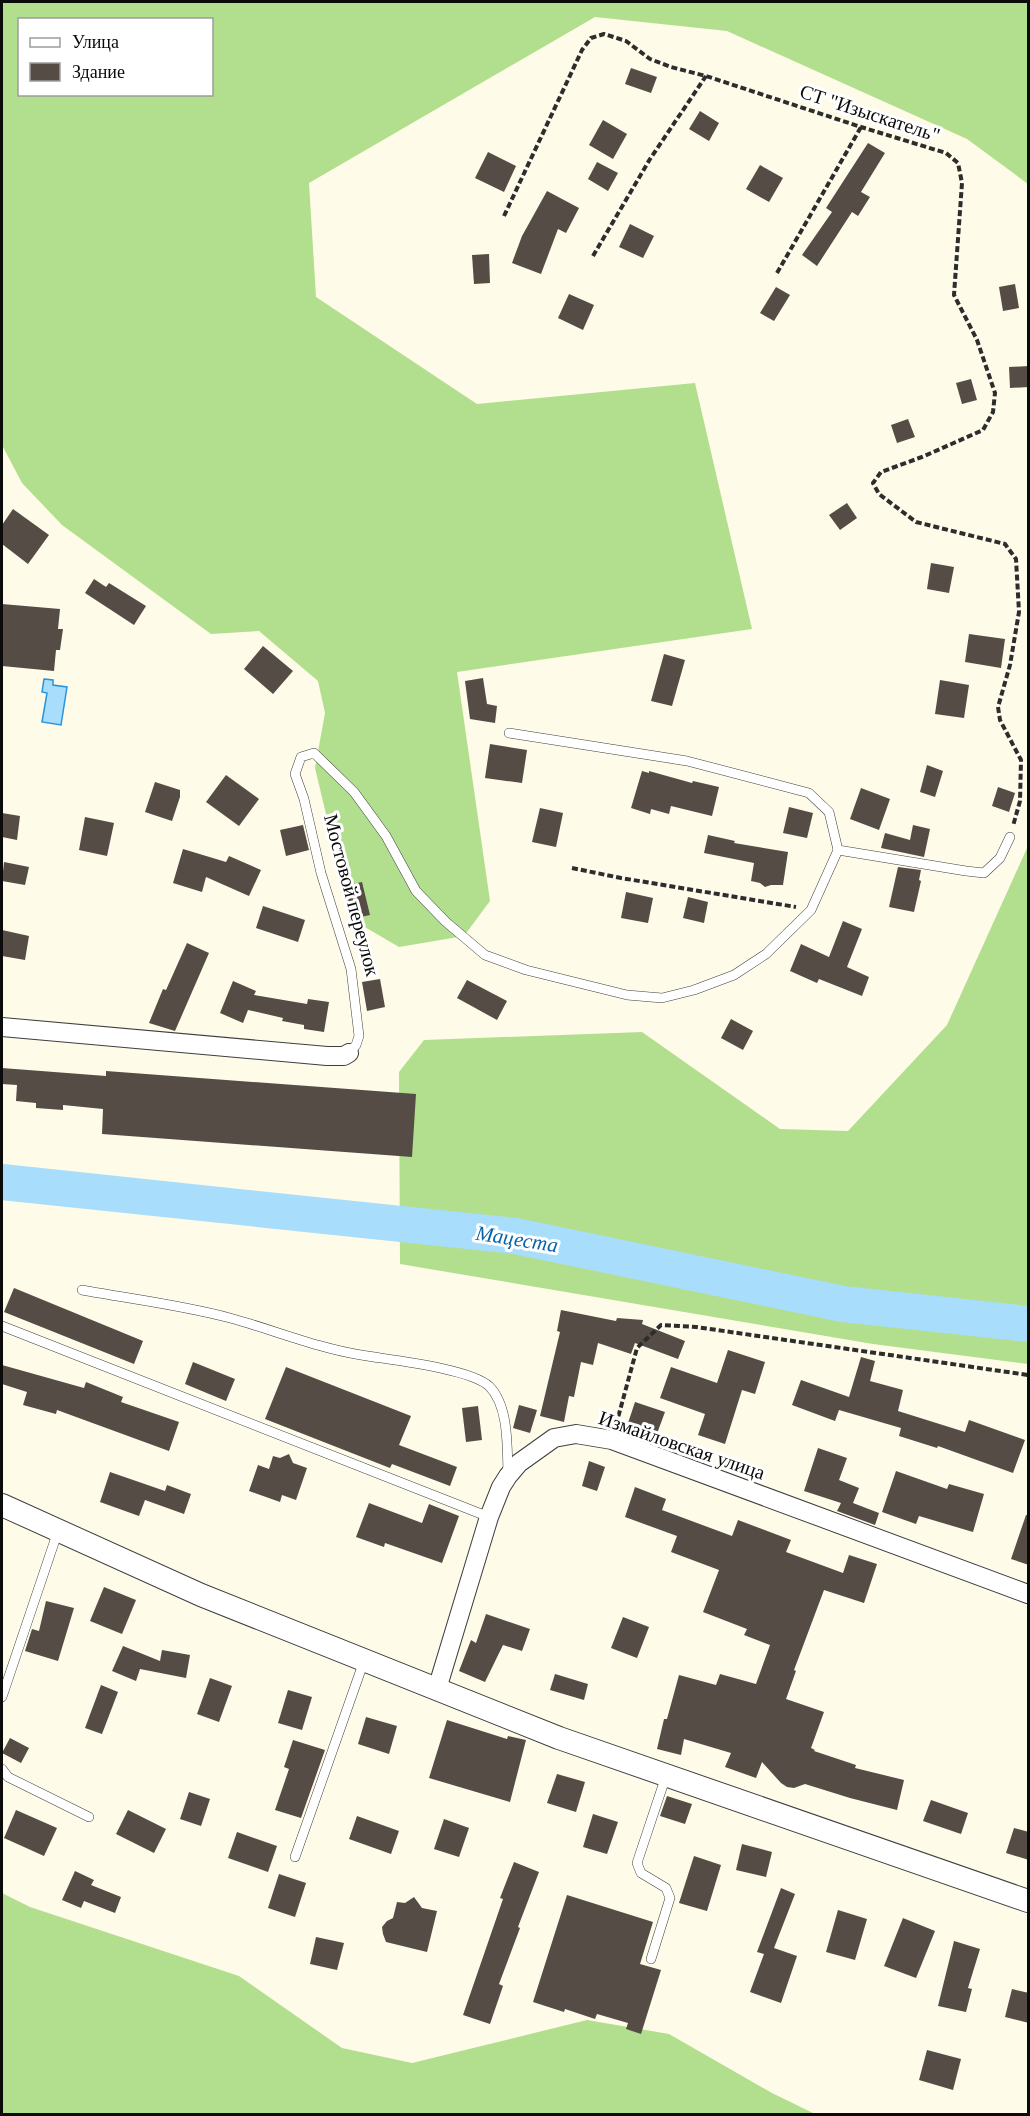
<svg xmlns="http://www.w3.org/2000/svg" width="1030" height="2116" font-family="'Times New Roman',serif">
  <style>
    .forest { fill: #b2df8d; fill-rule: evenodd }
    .water { fill: #a8ddfc; stroke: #2794db; stroke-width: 1.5 }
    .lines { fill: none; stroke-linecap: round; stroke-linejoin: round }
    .river { stroke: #a8ddfc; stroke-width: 36 }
    .building { fill: #554c46 }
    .service-casing { stroke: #3e3e3e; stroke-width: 10 }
    .minor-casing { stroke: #3e3e3e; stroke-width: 20 }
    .tertiary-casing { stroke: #3e3e3e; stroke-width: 24 }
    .path { stroke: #2d2d2d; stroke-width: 4; stroke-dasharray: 6 3; stroke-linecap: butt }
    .service { stroke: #fff; stroke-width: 9 }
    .minor { stroke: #fff; stroke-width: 18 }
    .tertiary { stroke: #fff; stroke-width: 22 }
    .labels { text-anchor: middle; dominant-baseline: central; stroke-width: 6; stroke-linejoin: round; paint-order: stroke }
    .street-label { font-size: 20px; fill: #0b0b0b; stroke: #fff }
    .water-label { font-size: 21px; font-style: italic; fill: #0963a8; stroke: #fff }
  </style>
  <rect width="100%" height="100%" fill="#fffbe9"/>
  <g class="forest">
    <path d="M2,2H1028V184L967,139L727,31L595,17L309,183L316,297L477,404L695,383L752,629L457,672L490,901L464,936L399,947L351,919L315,768L325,713L318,681L259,631L211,634L62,525L22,483L2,445ZM20,20H212V94H20Z"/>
    <path d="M1028,846V1364L873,1344L400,1264L399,1072L424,1040L642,1032L780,1129L848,1131L947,1025Z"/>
    <path d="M2,1893L30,1907L239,1976L342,2048L412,2063L587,2020L669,2034L772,2093L815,2114H2Z"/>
  </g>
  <path class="water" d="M44,679L53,680V685L67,687L61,725L42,722L47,693L42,692Z"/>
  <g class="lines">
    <path class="river" d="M2,1182L515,1236L843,1304L1028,1324"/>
  </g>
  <g class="building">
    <path d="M631,68L657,77L651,93L625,84Z"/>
    <path d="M700,111L719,123L709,141L689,129Z"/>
    <path d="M603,120L627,134L613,159L589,145Z"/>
    <path d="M868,143L885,153L861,192L870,197L858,216L852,212L817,266L802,255L832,212L826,208Z"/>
    <path d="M488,152L516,166L504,192L475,178Z"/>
    <path d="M597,162L618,173L608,191L588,179Z"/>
    <path d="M760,165L783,178L769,202L746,189Z"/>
    <path d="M547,191L579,208L566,233L558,229L541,274L512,263L522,236Z"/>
    <path d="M630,224L654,236L643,258L619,247Z"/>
    <path d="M489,254L490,283L474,284L472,255Z"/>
    <path d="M1015,284L1019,308L1003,311L999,287Z"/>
    <path d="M776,287L790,295L774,321L760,313Z"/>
    <path d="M569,294L594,305L583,330L558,318Z"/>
    <path d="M1029,366V387L1010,388L1009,367Z"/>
    <path d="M971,379L977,400L962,404L956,383Z"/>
    <path d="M908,419L915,437L897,443L891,425Z"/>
    <path d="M847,503L857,518L840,530L829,515Z"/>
    <path d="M13,509L49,535L28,564L2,544V525Z"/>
    <path d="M931,563L954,567L949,593L927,589Z"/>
    <path d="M94,579L106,587L109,583L146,606L134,625L85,593Z"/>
    <path d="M2,604L60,609L58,629H63L60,650H56L54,671L2,666Z"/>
    <path d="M969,634L1005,639L1001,668L965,662Z"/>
    <path d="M263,646L293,671L273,694L244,669Z"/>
    <path d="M664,654L685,660L672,706L651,701Z"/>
    <path d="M483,678L487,704L497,706L495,723L470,719L465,681Z"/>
    <path d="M940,680L969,685L964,718L935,714Z"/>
    <path d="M490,744L527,750L522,783L485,778Z"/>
    <path d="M927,765L943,771L935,797L920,792Z"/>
    <path d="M642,771L649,773V771L692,783L693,781L719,787L712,816L671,806L669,814L651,809L650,814L631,808Z"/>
    <path d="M226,775L259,799L239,826L206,802Z"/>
    <path d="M155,782L180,790V797L172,821L145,812Z"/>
    <path d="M998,787L1015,793L1009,812L992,806Z"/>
    <path d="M861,788L890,799L879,830L850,819Z"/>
    <path d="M789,807L813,813L807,838L783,833Z"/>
    <path d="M540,808L563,813L556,847L532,842Z"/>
    <path d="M2,813L20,816L17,840L2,837Z"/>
    <path d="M85,817L114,823L107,856L79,850Z"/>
    <path d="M303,825L309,850L286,856L280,830Z"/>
    <path d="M913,825L930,829L924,857L881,848L885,833L910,840Z"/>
    <path d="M708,835L735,841L734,843L788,852L783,885H771L765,887L760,883L751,881L754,863L704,853Z"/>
    <path d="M183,849L226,862L229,856L261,870L249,896L206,877L202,892L173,883Z"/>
    <path d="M4,862L29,867L25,885L2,881Z"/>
    <path d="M898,867L921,870L919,880L921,881L914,912L889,907Z"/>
    <path d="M362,882L370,915L351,919L344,886Z"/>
    <path d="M626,892L653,898L648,923L621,918Z"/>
    <path d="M688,897L708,902L704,923L683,918Z"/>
    <path d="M263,906L305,920L298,942L256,928Z"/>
    <path d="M843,921L862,929L847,967L869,977L862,996L819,979L817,983L790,971L801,944L829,957Z"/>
    <path d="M2,930L29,936L25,960L2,956Z"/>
    <path d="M187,943L209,953L175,1031L149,1023L163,989L166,990Z"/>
    <path d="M380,979L385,1007L367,1011L362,982Z"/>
    <path d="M467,980L507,1001L497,1020L457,998Z"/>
    <path d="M233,981L256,991L254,995L307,1004L308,999L329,1002L324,1032L304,1029V1025L282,1021L283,1018L248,1010L243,1023L220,1013Z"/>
    <path d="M731,1019L753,1031L743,1050L721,1038Z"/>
    <path d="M2,1068L106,1076V1071L416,1094L412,1157L102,1134L103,1109L63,1105V1110L36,1108V1103L16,1101L17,1085L2,1084Z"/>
    <path d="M14,1288L143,1341L134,1364L4,1312Z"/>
    <path d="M561,1310L616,1321L617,1318L643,1320L642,1324L685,1341L678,1359L635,1343L631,1354L598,1343L593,1365L581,1362L574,1397L569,1396L564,1422L540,1416L560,1332L557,1331Z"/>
    <path d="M728,1350L765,1362L755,1394L742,1390L725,1444L698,1435L705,1414L660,1398L671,1367L717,1383Z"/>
    <path d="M861,1357L875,1361L870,1381L903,1390L898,1411L965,1432L969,1420L1025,1440L1013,1473L938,1446L937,1448L899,1436L901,1428L839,1410L835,1421L792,1405L801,1380L849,1397Z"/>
    <path d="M193,1362L235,1379L226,1401L185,1384Z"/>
    <path d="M2,1365L84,1388L86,1382L123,1397L121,1402L179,1422L169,1451L57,1410L56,1414L23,1405L27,1392L2,1384Z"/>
    <path d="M286,1367L411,1416L399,1445L457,1467L450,1486L392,1464L390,1468L265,1419Z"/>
    <path d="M635,1402L665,1412L655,1439L626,1429Z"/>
    <path d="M519,1405L537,1410L530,1433L513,1428Z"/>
    <path d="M478,1406L482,1440L466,1442L462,1408Z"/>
    <path d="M818,1448L847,1458L839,1480L859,1488L853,1503L879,1513L875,1525L837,1511L841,1503L804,1491Z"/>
    <path d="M289,1454L293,1463L307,1468L296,1500L282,1495L280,1502L249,1491L258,1465L269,1469L273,1456L280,1458Z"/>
    <path d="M589,1461L605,1467L597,1491L582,1486Z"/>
    <path d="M896,1471L947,1489L949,1484L984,1494L973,1532L919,1516L916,1524L882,1512Z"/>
    <path d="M110,1472L165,1491L167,1485L191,1494L184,1514L145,1500L139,1516L100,1502Z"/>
    <path d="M635,1487L666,1499L662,1510L732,1536L738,1520L791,1540L786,1552L843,1573L849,1555L877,1564L864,1603L824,1590L794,1670L796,1671L786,1699L824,1712L811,1748L815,1750L814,1751L856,1765L855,1768L904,1780L897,1810L850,1798L805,1784L794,1788L787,1787L781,1783L762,1762L756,1778L725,1767L731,1753L684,1739L681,1755L657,1749L664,1719H667L679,1675L716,1685L720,1674L756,1684L770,1645L744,1635L747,1629L703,1612L719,1570L671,1552L677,1536L625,1517Z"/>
    <path d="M369,1503L422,1523L429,1504L459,1516L442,1563L385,1543L384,1547L356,1537Z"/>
    <path d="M1026,1515H1029V1565L1011,1559Z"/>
    <path d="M104,1587L136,1600L122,1634L90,1621Z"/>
    <path d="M46,1601L74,1608L58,1661L25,1651L32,1629L39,1631Z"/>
    <path d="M486,1614L530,1629L522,1651L503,1645L485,1682L459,1671L471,1640L476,1643Z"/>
    <path d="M623,1617L649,1627L637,1658L611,1648Z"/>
    <path d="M123,1646L160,1661L162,1650L190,1655L186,1678L140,1669L136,1681L112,1671Z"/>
    <path d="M555,1674L588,1684L584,1700L550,1690Z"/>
    <path d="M210,1678L232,1686L219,1722L197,1714Z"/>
    <path d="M101,1685L118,1692L102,1734L85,1728Z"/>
    <path d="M288,1690L312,1697L302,1730L278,1723Z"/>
    <path d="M366,1717L397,1726L389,1754L358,1744Z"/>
    <path d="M447,1720L507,1739L508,1736L526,1740L510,1802L429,1778Z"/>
    <path d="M10,1738L29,1748L21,1763L2,1753Z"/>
    <path d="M293,1740L325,1750L301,1818L275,1810L289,1769L284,1767Z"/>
    <path d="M557,1774L585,1782L576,1812L547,1803Z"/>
    <path d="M189,1792L210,1799L201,1826L180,1819Z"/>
    <path d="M667,1796L692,1804L685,1824L660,1816Z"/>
    <path d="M931,1800L968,1813L961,1834L923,1821Z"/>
    <path d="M16,1810L57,1828L44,1856L4,1838Z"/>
    <path d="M128,1810L166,1829L154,1853L116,1834Z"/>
    <path d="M593,1814L618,1822L607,1854L583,1847Z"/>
    <path d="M357,1816L399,1831L391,1854L349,1839Z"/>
    <path d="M444,1819L469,1828L459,1857L434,1849Z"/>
    <path d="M1014,1828L1029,1832V1860L1006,1853Z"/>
    <path d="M237,1832L277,1846L268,1872L228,1858Z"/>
    <path d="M742,1844L772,1852L766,1877L736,1870Z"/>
    <path d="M694,1856L721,1865L707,1911L679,1903Z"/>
    <path d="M514,1862L539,1872L518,1927L520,1928L499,1984L503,1986L490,2024L463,2015L503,1899L500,1898Z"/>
    <path d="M75,1871L94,1880L91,1885L121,1897L115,1913L84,1901L81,1908L62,1900Z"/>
    <path d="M279,1874L306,1883L295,1917L268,1908Z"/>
    <path d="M781,1888L795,1894L774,1948L797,1956L781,2003L750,1992L764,1954L757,1952Z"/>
    <path d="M567,1895L653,1922L640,1964L661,1970L641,2034L626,2029L628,2023L597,2014L595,2019L565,2009L564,2012L533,2002Z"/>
    <path d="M414,1897L422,1908L437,1911L427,1952L386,1942L383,1934L382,1927L387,1921L393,1918L397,1902L405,1903Z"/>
    <path d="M838,1910L867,1919L855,1960L826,1952Z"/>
    <path d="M903,1918L935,1931L916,1978L884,1966Z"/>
    <path d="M316,1937L344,1943L337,1970L310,1964Z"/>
    <path d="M954,1941L980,1949L968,1988L972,1989L966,2012L938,2006Z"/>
    <path d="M1012,1989L1029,1993V2023L1005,2017Z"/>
    <path d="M927,2050L961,2059L953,2090L919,2080Z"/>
  </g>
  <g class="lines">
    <g class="service-casing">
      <g id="service">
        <path d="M838,850L966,871L984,873L1000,858L1010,837"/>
        <path d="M349,1053L356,1045L359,1036L351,969L321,873L304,799L295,774L301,757L314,753L354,792L386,836L416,891L446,922L485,955L526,970L627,995L662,998L694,990L734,975L766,954L811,910L838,850L829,812L809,793L687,761L509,733"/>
        <path d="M82,1290C131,1299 182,1305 230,1318C274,1330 317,1348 361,1355C390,1360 469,1368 489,1386C509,1406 507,1446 508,1473"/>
        <path d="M2,1326L489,1517"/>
        <path d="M2,1697L58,1531"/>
        <path d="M2,1769L8,1777L89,1817"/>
        <path d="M295,1857L364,1661"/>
        <path d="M651,1959L670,1898L666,1888L641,1873L637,1863L666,1776"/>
      </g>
    </g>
    <g class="minor-casing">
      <g id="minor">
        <path d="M2,1027L327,1056H344L349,1053"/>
        <path d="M437,1689L489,1517L501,1487L508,1476L519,1463L554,1438L576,1434L612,1440L1028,1594"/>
      </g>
    </g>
    <g class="tertiary-casing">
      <path id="tertiary" d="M2,1505L201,1595L559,1738L1028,1901"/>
    </g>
    <g class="path">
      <path d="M504,216L582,50L591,38L604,34L626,41L650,59L671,67L706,76L861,127L946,153L958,163L962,183L954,295L977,340L995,393L993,412L983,430L922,457L881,472L873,483L879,494L916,522L1005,544L1016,559L1019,612L1010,665L998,707L1000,720L1021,760L1020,801L1013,826"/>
      <path d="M593,256L650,159L706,76"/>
      <path d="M777,273L861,127"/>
      <path d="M572,868L621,878L796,907"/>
      <path d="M616,1425L637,1348L661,1325L696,1327L1028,1375"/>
    </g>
    <use href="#service" class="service"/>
    <use href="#minor" class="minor"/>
    <use href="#tertiary" class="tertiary"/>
  </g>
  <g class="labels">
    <g class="street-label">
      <text transform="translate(870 113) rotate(18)">СТ "Изыскатель"</text>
      <text transform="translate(352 895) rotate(75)">Мостовой переулок</text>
      <text transform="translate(682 1445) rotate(19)">Измайловская улица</text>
    </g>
    <g class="water-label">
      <text transform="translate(517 1239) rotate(9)">Мацеста</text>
    </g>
  </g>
  <rect width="1030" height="2116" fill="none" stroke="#0b0b0b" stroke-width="6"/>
  <rect x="18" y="18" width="195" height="78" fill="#ffffff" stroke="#9d9d9d" stroke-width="1.5"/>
  <rect x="30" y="38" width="30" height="9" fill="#ffffff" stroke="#9d9d9d" stroke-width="1.5"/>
  <text x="72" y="48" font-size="18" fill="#0b0b0b">Улица</text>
  <rect x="30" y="63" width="30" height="18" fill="#554c46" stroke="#9d9d9d" stroke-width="1.5"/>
  <text x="72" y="78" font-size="18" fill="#0b0b0b">Здание</text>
</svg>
